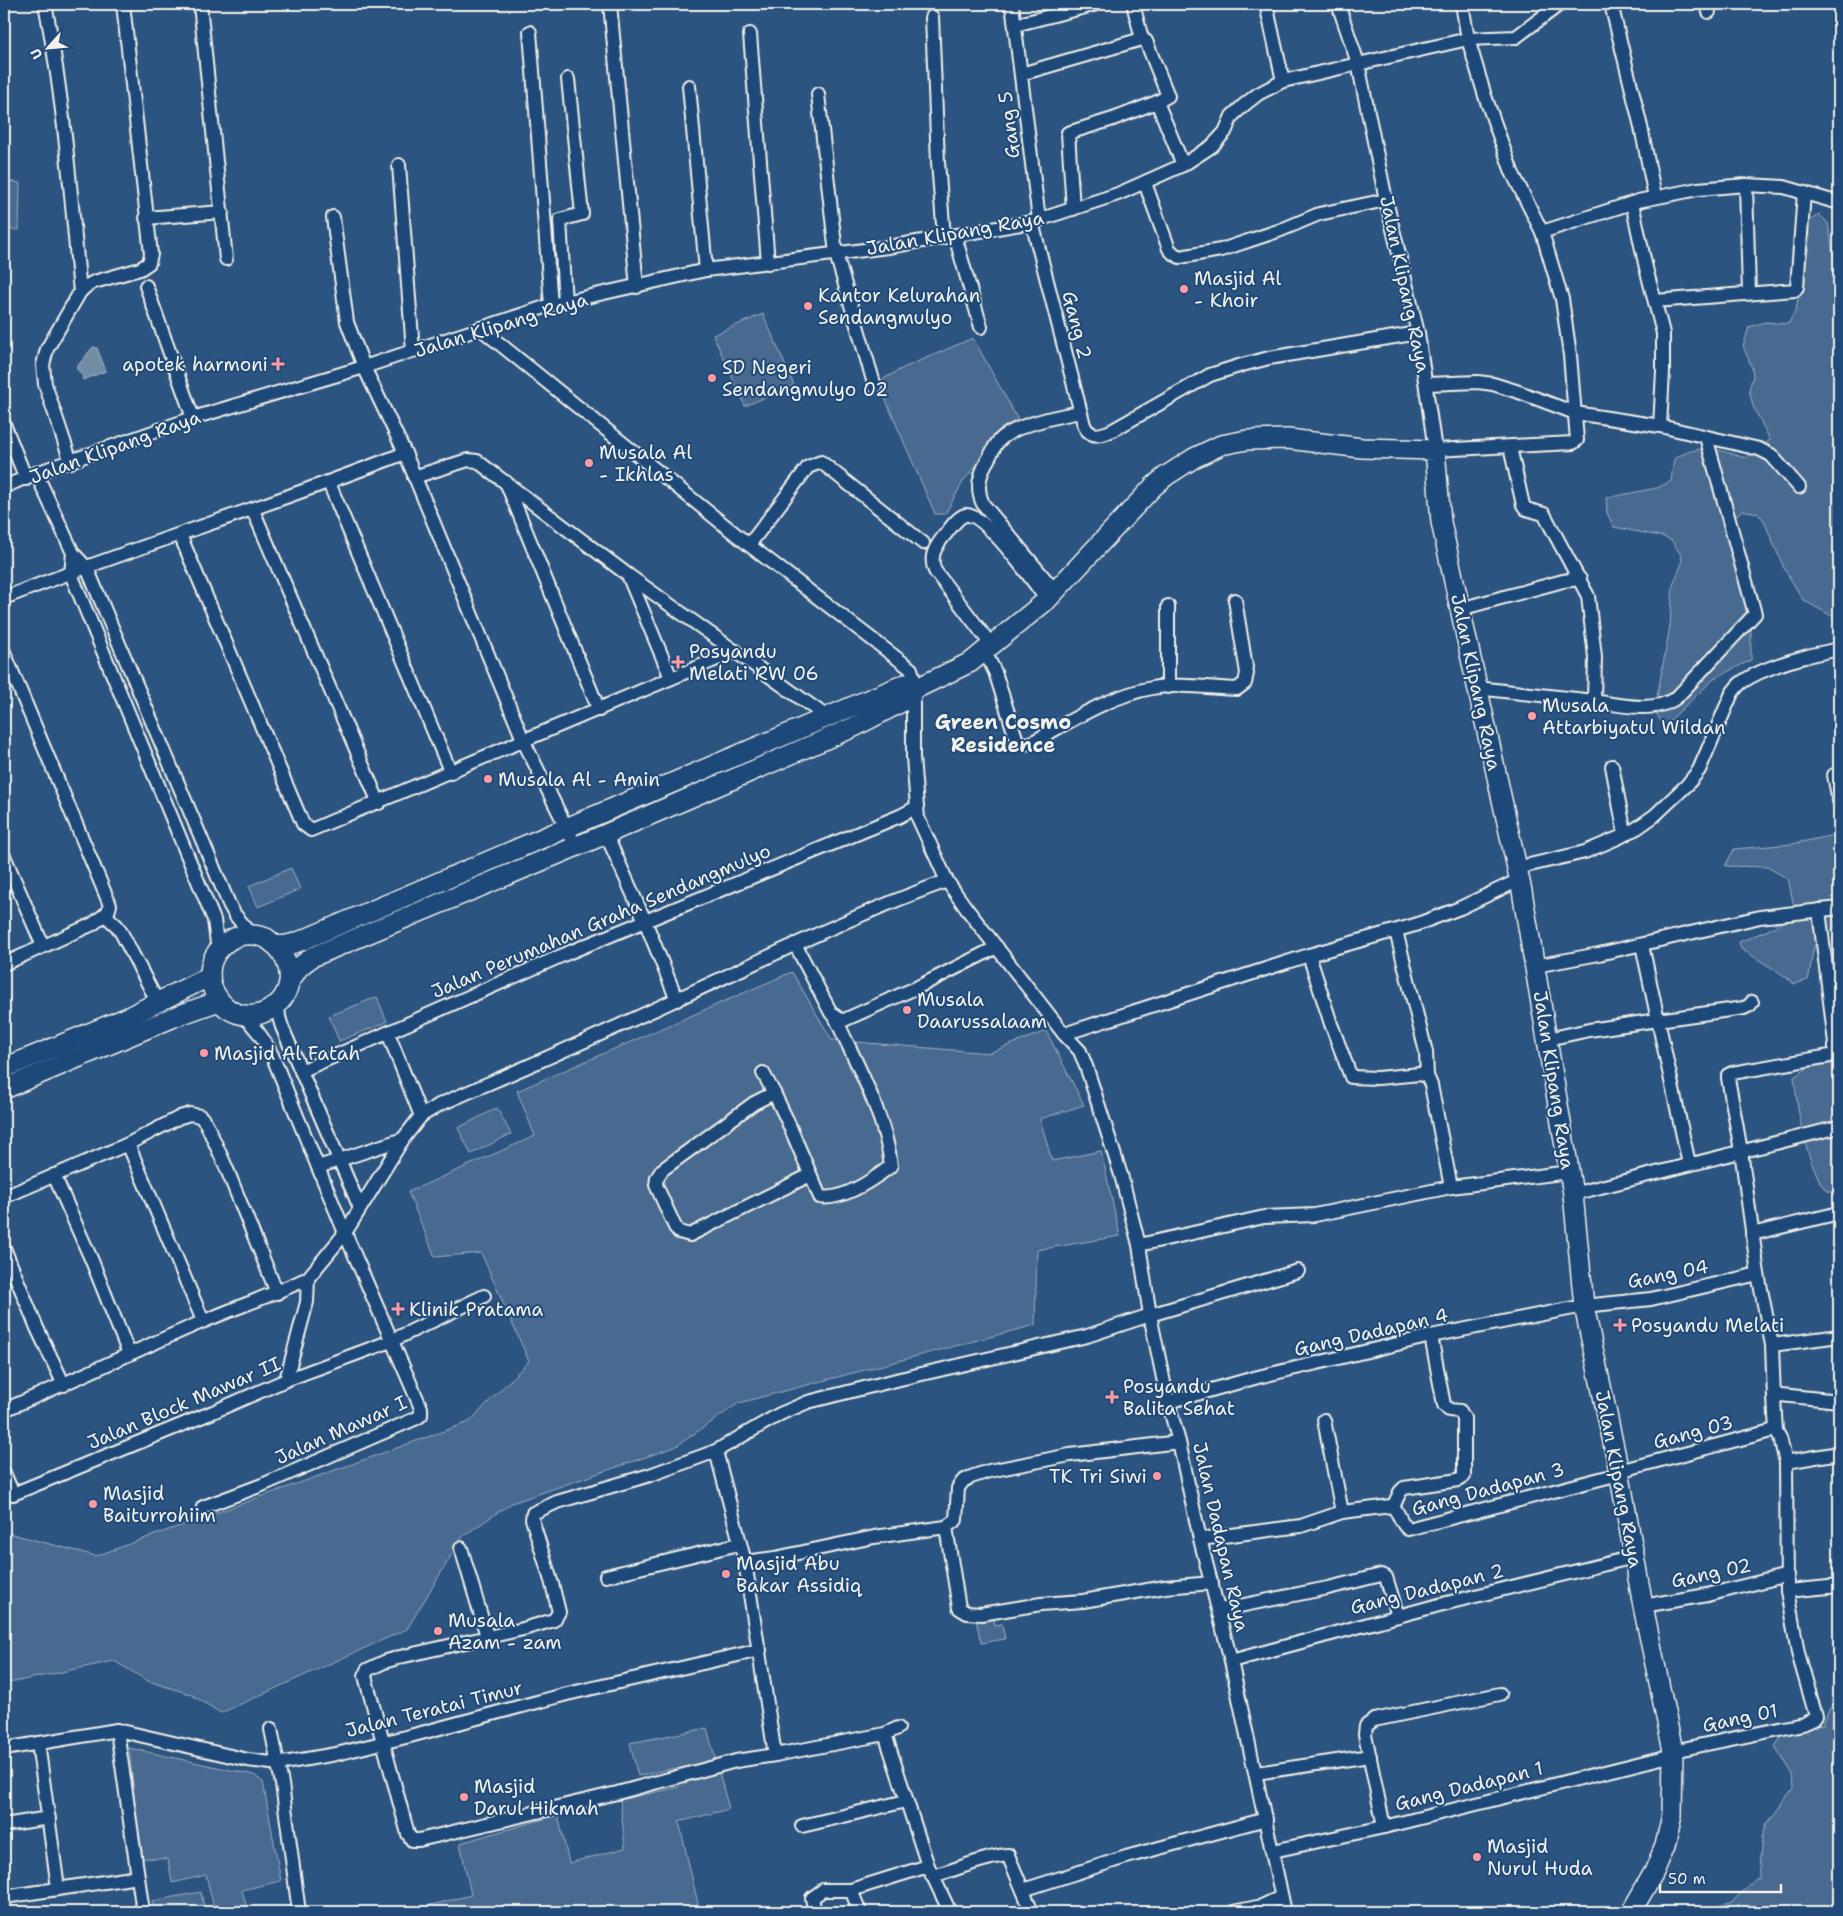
<svg xmlns="http://www.w3.org/2000/svg" width="1843" height="1916" font-family="'Shantell Sans',sans-serif">
  <style>
    .green { fill: #496b90; stroke: #9eaebc }
    .water { fill: #738ca6; stroke: #a7b4c0 }
    .lines { fill: none; stroke-linecap: round; stroke-linejoin: round }
    .street-casing { stroke: #f4f1e8; stroke-width: 16 }
    .secondary-casing { stroke: #f4f1e8; stroke-width: 22 }
    .street { stroke: #1f4a7a; stroke-width: 12 }
    .secondary { stroke: #1f4a7a; stroke-width: 19 }
    .poi-dot { fill: #ff9aa2; stroke: #1f4a7a; stroke-width: 2 }
    .labels { text-anchor: middle; dominant-baseline: central; stroke-width: 4; stroke-linejoin: round; paint-order: stroke }
    .street-label { font-size: 19px; fill: #f4f1e8; stroke: #1f4a7a }
    .poi-label { font-size: 19px; fill: #f4f1e8; stroke: #1f4a7a; text-anchor: start }
    .neighbourhood-label { font-size: 20px; font-weight: bold; fill: #f4f1e8; stroke: #1f4a7a }
  </style>
  <rect width="100%" height="100%" fill="#2c5481"/>
  <filter id="ink" filterUnits="userSpaceOnUse"><feTurbulence type="fractalNoise" baseFrequency=".02" numOctaves="2"/><feDisplacementMap in="SourceGraphic" scale="10" xChannelSelector="R" yChannelSelector="G"/><feConvolveMatrix kernelMatrix="1 2 1 2 8 2 1 2 1" color-interpolation-filters="sRGB"/></filter>
  <g filter="url(#ink)">
    <g class="green">
      <path d="M4,180L20,183L19,230L4,229Z"/>
      <path d="M1819,214L1828,223L1835,265L1839,278V620L1803,600L1784,568L1763,519L1757,513L1742,510L1725,527L1753,623L1751,631V660L1715,678L1665,725L1660,720L1657,714V697L1670,626L1673,585L1682,563L1681,555L1672,541L1664,537L1614,527L1607,513L1606,498L1657,488L1671,481L1674,459C1698,443 1719,449 1745,458L1770,440L1753,406L1749,390L1753,376L1752,368L1743,346L1749,327L1765,322L1788,324L1796,310L1805,261C1810,250 1810,235 1807,223Z"/>
      <path d="M763,314L794,385L745,406L713,335Z"/>
      <path d="M973,338L1017,418L1015,423L1004,430L993,446L964,480L945,514H935L878,382L903,368Z"/>
      <path d="M1839,834C1839,861 1843,908 1833,931L1819,935C1811,949 1812,965 1808,980L1794,984L1782,974L1741,949L1739,942L1768,930L1796,915L1788,879L1767,867L1725,866L1734,849L1792,844Z"/>
      <path d="M291,868L300,889L258,907L249,886Z"/>
      <path d="M792,972L832,1040L989,1053L1046,1031L1084,1105L1040,1119L1052,1161L1101,1151L1120,1236L1037,1250L1035,1325L739,1403L675,1447L512,1503L463,1536L407,1629L221,1713L190,1694L148,1681L114,1661L4,1684V1532L96,1556L469,1422L529,1361L481,1253L435,1257L408,1192L535,1136L517,1091Z"/>
      <path d="M377,997L387,1022L339,1041L329,1016Z"/>
      <path d="M1839,1058V1191C1836,1192 1831,1192 1828,1191C1822,1188 1819,1180 1817,1175C1802,1144 1798,1111 1794,1077L1812,1065Z"/>
      <path d="M497,1108L511,1134L471,1154L458,1128Z"/>
      <path d="M993,1616L995,1625L1002,1624L1005,1639L981,1643L976,1619Z"/>
      <path d="M1839,1700V1912H1712L1718,1906L1732,1902L1758,1877L1762,1838L1767,1824L1793,1789L1792,1775L1775,1746L1784,1733L1823,1724L1829,1709Z"/>
      <path d="M707,1728L729,1809L679,1822L700,1912H416L415,1909L471,1895L460,1843L558,1815L569,1863L625,1848L620,1800L679,1787L675,1768L638,1776L630,1743Z"/>
      <path d="M129,1748L254,1775L263,1782L281,1881L242,1890L248,1912H215L206,1875L172,1883L168,1859L141,1858Z"/>
      <path d="M201,1892L205,1912H154L152,1901Z"/>
    </g>
    <path class="water" d="M93,347L97,348L106,371L83,380L82,375L76,368Z"/>
    <g class="lines">
      <g class="street-casing">
        <g id="street">
          <path d="M45,4C64,98 71,196 80,292"/>
          <path d="M200,4L226,259"/>
          <path d="M610,4L637,287"/>
          <path d="M1012,4L1039,220"/>
          <path d="M1133,4L1142,39L1146,41L1168,96L1157,102L1183,165"/>
          <path d="M1266,4L1283,81"/>
          <path d="M1338,4L1358,63L1386,200L1418,333L1435,450L1573,443L1577,440L1570,355L1562,299L1542,232L1512,172L1485,96L1468,39L1462,4"/>
          <path d="M1611,4L1641,127L1655,197"/>
          <path d="M1707,4L1709,12"/>
          <path d="M932,17L938,162L944,237"/>
          <path d="M1015,25L1097,4"/>
          <path d="M530,32L551,305"/>
          <path d="M750,34L768,263"/>
          <path d="M1021,74L1142,39"/>
          <path d="M689,86L706,270"/>
          <path d="M818,94L836,254L875,387"/>
          <path d="M399,165L413,351"/>
          <path d="M1145,183L1169,249L1174,254L1180,257L1221,250L1281,230L1319,214L1386,200"/>
          <path d="M1746,185L1749,293"/>
          <path d="M1632,203L1646,268L1663,333V372L1660,426"/>
          <path d="M1073,209L1068,133L1113,119L1157,102"/>
          <path d="M333,217L347,322L364,367L405,453L524,742L576,847"/>
          <path d="M146,218L222,212"/>
          <path d="M1032,222L1084,425C1090,439 1102,435 1113,430L1210,375L1242,365L1269,358L1418,333"/>
          <path d="M1542,232L1638,201L1698,189L1746,185L1784,187L1839,203"/>
          <path d="M955,236L981,327"/>
          <path d="M146,286L193,418"/>
          <path d="M1655,301L1795,290L1797,287L1804,193"/>
          <path d="M565,303L560,220L582,214L568,79"/>
          <path d="M480,328L749,545L911,669L913,676V757L917,807L918,818L924,831L947,881L966,908L1064,1034L1080,1051L1087,1069L1121,1175L1139,1245L1150,1315L1168,1402L1179,1442L1200,1539L1231,1661L1285,1912"/>
          <path d="M1427,384L1478,382L1493,384L1519,392L1575,413L1660,426L1759,449L1771,455L1799,487"/>
          <path d="M4,424L26,479"/>
          <path d="M71,462L45,384L43,365L47,349L80,292L85,287L94,282L140,269L149,263L151,254L123,4"/>
          <path d="M36,473L73,553L87,568L229,904L235,915L252,935"/>
          <path d="M414,477L468,460L477,461L628,575L827,717"/>
          <path d="M506,482L599,710"/>
          <path d="M329,483L451,773"/>
          <path d="M4,487L36,473L193,418L364,367L551,305L706,270L888,247L1032,222L1118,194L1183,165L1212,146L1225,132L1232,116L1244,105L1258,94L1283,81L1468,39L1516,37L1560,4"/>
          <path d="M253,510L379,803"/>
          <path d="M180,535L303,824L311,830L736,651"/>
          <path d="M749,545L808,467L821,462L923,543"/>
          <path d="M73,553L71,574L214,920L218,951"/>
          <path d="M628,575L671,678"/>
          <path d="M1056,592L983,504C976,490 979,477 986,463C990,457 993,449 997,443C1010,425 1059,416 1080,412"/>
          <path d="M4,598C136,546 273,505 405,453"/>
          <path d="M1168,606V687"/>
          <path d="M1460,609L1563,581L1580,579"/>
          <path d="M992,646L935,571C929,557 935,547 944,536C949,530 958,516 966,515C985,513 1035,584 1047,600"/>
          <path d="M4,652L110,905L108,912L93,924L4,964"/>
          <path d="M985,652L995,672L1017,741L1022,744L1031,743C1069,722 1109,696 1152,688C1179,683 1209,688 1237,689L1245,683L1247,673L1235,600"/>
          <path d="M1477,688L1594,701L1595,657L1588,596L1544,514L1526,509L1523,505L1510,447"/>
          <path d="M1594,701C1619,705 1656,714 1677,697L1755,614L1706,437"/>
          <path d="M1612,766L1625,834"/>
          <path d="M1834,775L1839,801"/>
          <path d="M606,834L645,921L677,1000"/>
          <path d="M4,856L43,946"/>
          <path d="M1517,868L1585,852L1618,838L1637,828L1654,816L1687,785L1699,770L1732,693C1735,689 1738,685 1742,682C1765,666 1812,654 1839,649"/>
          <path d="M1819,910L1835,1043V1054L1830,1056L1732,1073L1728,1075V1078L1741,1151L1758,1274L1772,1345L1774,1398L1781,1395L1839,1401"/>
          <path d="M105,915L117,926L122,934L158,1003"/>
          <path d="M1396,931L1426,1052L1427,1076"/>
          <path d="M795,944L831,1013L842,1021L920,986L997,947"/>
          <path d="M1309,955L1331,1024L1351,1077L1378,1078L1420,1074L1427,1076L1431,1085L1451,1187"/>
          <path d="M1535,966L1599,954L1760,917L1839,908"/>
          <path d="M278,1004L279,1017L282,1027L360,1208"/>
          <path d="M388,1033L421,1116"/>
          <path d="M1064,1034L1309,955L1415,925L1460,908L1519,880"/>
          <path d="M1548,1039L1589,1030L1658,1020L1642,945"/>
          <path d="M301,1071L570,952L900,816L917,807"/>
          <path d="M763,1073L774,1093"/>
          <path d="M128,1144L203,1321"/>
          <path d="M1689,1164L1658,1020L1744,1008L1750,1005L1752,1002"/>
          <path d="M318,1167L403,1139"/>
          <path d="M54,1175L92,1261L129,1354"/>
          <path d="M810,1175L690,1235L679,1232L675,1227L656,1185L657,1178L662,1170L754,1103L774,1093L787,1120L820,1197C842,1201 874,1179 891,1166C886,1117 856,1063 836,1019"/>
          <path d="M1573,1194L1839,1127"/>
          <path d="M4,1197L128,1144L180,1117L190,1114L200,1116L206,1123L226,1167L277,1293"/>
          <path d="M1752,1234L1839,1213"/>
          <path d="M1139,1245L1264,1217L1315,1215L1451,1187L1569,1172"/>
          <path d="M4,1248L37,1328L64,1385"/>
          <path d="M1772,1345L1839,1336"/>
          <path d="M286,1380L307,1302L308,1278L345,1233L403,1139L417,1121L421,1116L439,1105C519,1070 599,1036 677,999C767,958 855,914 947,881"/>
          <path d="M1168,1402L1258,1377L1431,1336L1584,1306L1651,1299L1758,1274"/>
          <path d="M4,1410C71,1382 136,1350 202,1322C237,1307 273,1295 308,1278"/>
          <path d="M1324,1420L1342,1512"/>
          <path d="M1179,1442L1070,1455L989,1471L971,1477L963,1481L958,1488L956,1520L946,1527L959,1608L967,1613L981,1614L1041,1604L1083,1601L1165,1587L1212,1583"/>
          <path d="M716,1451L650,1475L557,1502L533,1513L532,1519L552,1584L559,1612L554,1620L523,1629L400,1657L384,1662L367,1670L365,1676L408,1834L412,1840H419L617,1793L736,1761L775,1755L745,1562L775,1558L874,1537L946,1527"/>
          <path d="M1786,1462L1839,1453"/>
          <path d="M1619,1471L1771,1431H1776"/>
          <path d="M4,1473L13,1494L213,1412L286,1380L391,1341L484,1296"/>
          <path d="M203,1507L262,1485L417,1418L421,1415V1408L345,1233L272,1055C263,1038 255,1026 241,1014"/>
          <path d="M1393,1507L1400,1492L1404,1488L1458,1480L1464,1476V1418L1460,1411L1449,1410L1444,1405L1431,1336"/>
          <path d="M1200,1539L1301,1526L1342,1512L1391,1506C1400,1511 1400,1524 1408,1529L1619,1474"/>
          <path d="M461,1548L487,1636"/>
          <path d="M745,1562L716,1451L780,1414L808,1402L900,1379L1087,1336L1150,1315L1298,1271"/>
          <path d="M606,1576L739,1544"/>
          <path d="M1787,1591L1839,1586"/>
          <path d="M1643,1606L1707,1595L1788,1575"/>
          <path d="M1220,1610L1328,1588L1381,1575L1386,1577L1398,1616"/>
          <path d="M1231,1661L1439,1605L1634,1557"/>
          <path d="M271,1729L282,1784L299,1912"/>
          <path d="M117,1730L143,1912"/>
          <path d="M885,1734L928,1866L950,1912"/>
          <path d="M38,1743L58,1888"/>
          <path d="M4,1749L117,1730L248,1760L278,1764L336,1754L410,1736L567,1694L760,1650"/>
          <path d="M1673,1751L1803,1724L1814,1719L1816,1716L1798,1653L1787,1591L1786,1462L1780,1438L1776,1431L1774,1398"/>
          <path d="M775,1755L885,1734L898,1728"/>
          <path d="M1256,1773L1370,1756"/>
          <path d="M4,1825L49,1818"/>
          <path d="M802,1826L906,1801"/>
          <path d="M1384,1827L1365,1734L1366,1726L1374,1720L1500,1694"/>
          <path d="M1273,1851L1384,1827L1673,1755"/>
          <path d="M932,1876C958,1870 982,1857 1008,1855L1032,1912"/>
          <path d="M851,1890L860,1912"/>
          <path d="M1023,1890L1126,1857L1266,1819"/>
          <path d="M4,1897L138,1877"/>
          <path d="M815,1912L812,1898L823,1890H851L928,1866"/>
          <path d="M1233,1912L1262,1906L1281,1897"/>
        </g>
      </g>
      <g class="secondary-casing">
        <g id="secondary">
          <path d="M276,945C320,998 243,1043 216,995C210,986 209,976 211,965C214,952 226,940 239,936C247,934 258,935 266,938C269,940 272,943 275,945C282,947 291,944 298,942L905,684L913,690"/>
          <path d="M290,981L299,967L312,957L606,834L854,727L911,697L913,690L971,662L1047,600L1153,487L1166,476L1194,458L1221,445L1247,440L1288,439L1362,448L1435,450L1441,522L1522,891L1573,1194L1584,1306L1619,1471L1643,1606L1673,1751L1672,1815L1665,1846L1654,1872L1631,1912"/>
          <path d="M4,1068L126,1018L210,976"/>
          <path d="M4,1089L174,1017L219,1001"/>
        </g>
      </g>
      <use href="#street" class="street"/>
      <use href="#secondary" class="secondary"/>
    </g>
  </g>
  <g class="poi-dot">
    <circle cx="1184" cy="289" r="5"/>
    <circle cx="808" cy="306" r="5"/>
    <path d="M275.5 356.5h5v5h5v5h-5v5h-5v-5h-5v-5h5z"/>
    <circle cx="712" cy="378" r="5"/>
    <circle cx="589" cy="463" r="5"/>
    <path d="M675.5 654.5h5v5h5v5h-5v5h-5v-5h-5v-5h5z"/>
    <circle cx="1532" cy="716" r="5"/>
    <circle cx="488" cy="779" r="5"/>
    <circle cx="907" cy="1010" r="5"/>
    <circle cx="204" cy="1053" r="5"/>
    <path d="M395.5 1301.5h5v5h5v5h-5v5h-5v-5h-5v-5h5z"/>
    <path d="M1617.5 1317.5h5v5h5v5h-5v5h-5v-5h-5v-5h5z"/>
    <path d="M1109.5 1389.5h5v5h5v5h-5v5h-5v-5h-5v-5h5z"/>
    <circle cx="1157" cy="1476" r="5"/>
    <circle cx="93" cy="1504" r="5"/>
    <circle cx="726" cy="1574" r="5"/>
    <circle cx="438" cy="1631" r="5"/>
    <circle cx="464" cy="1797" r="5"/>
    <circle cx="1477" cy="1857" r="5"/>
  </g>
  <g class="labels">
    <g class="street-label">
      <text transform="translate(1009 125) rotate(-97)">Gang 5</text>
      <text transform="translate(955 233) rotate(-10)">Jalan Klipang Raya</text>
      <text transform="translate(1405 284) rotate(78)">Jalan Klipang Raya</text>
      <text transform="translate(501 325) rotate(-17)">Jalan Klipang Raya</text>
      <text transform="translate(1077 325) rotate(76)">Gang 2</text>
      <text transform="translate(115 447) rotate(-20)">Jalan Klipang Raya</text>
      <text transform="translate(1476 682) rotate(78)">Jalan Klipang Raya</text>
      <text transform="translate(601 921) rotate(-23)">Jalan Perumahan Graha Sendangmulyo</text>
      <text transform="translate(1554 1080) rotate(81)">Jalan Klipang Raya</text>
      <text transform="translate(1668 1274) rotate(-11)">Gang 04</text>
      <text transform="translate(1371 1332) rotate(-13)">Gang Dadapan 4</text>
      <text transform="translate(184 1403) rotate(-23)">Jalan Block Mawar II</text>
      <text transform="translate(341 1430) rotate(-24)">Jalan Mawar I</text>
      <text transform="translate(1693 1432) rotate(-15)">Gang 03</text>
      <text transform="translate(1619 1479) rotate(79)">Jalan Klipang Raya</text>
      <text transform="translate(1488 1489) rotate(-15)">Gang Dadapan 3</text>
      <text transform="translate(1221 1537) rotate(77)">Jalan Dadapan Raya</text>
      <text transform="translate(1711 1573) rotate(-12)">Gang 02</text>
      <text transform="translate(1427 1589) rotate(-14)">Gang Dadapan 2</text>
      <text transform="translate(434 1709) rotate(-14)">Jalan Teratai Timur</text>
      <text transform="translate(1740 1718) rotate(-12)">Gang 01</text>
      <text transform="translate(1469 1786) rotate(-14)">Gang Dadapan 1</text>
    </g>
    <g class="poi-label">
      <text x="1194" y="278">Masjid Al<tspan x="1194" dy="22">- Khoir</tspan></text>
      <text x="818" y="295">Kantor Kelurahan<tspan x="818" dy="22">Sendangmulyo</tspan></text>
      <text x="268" y="364" text-anchor="end">apotek harmoni</text>
      <text x="722" y="367">SD Negeri<tspan x="722" dy="22">Sendangmulyo 02</tspan></text>
      <text x="599" y="452">Musala Al<tspan x="599" dy="22">- Ikhlas</tspan></text>
      <text x="689" y="651">Posyandu<tspan x="689" dy="22">Melati RW 06</tspan></text>
      <text x="1542" y="705">Musala<tspan x="1542" dy="22">Attarbiyatul Wildan</tspan></text>
      <text x="498" y="779">Musala Al - Amin</text>
      <text x="917" y="999">Musala<tspan x="917" dy="22">Daarussalaam</tspan></text>
      <text x="214" y="1053">Masjid Al Fatah</text>
      <text x="409" y="1309">Klinik Pratama</text>
      <text x="1631" y="1325">Posyandu Melati</text>
      <text x="1123" y="1386">Posyandu<tspan x="1123" dy="22">Balita Sehat</tspan></text>
      <text x="1147" y="1476" text-anchor="end">TK Tri Siwi</text>
      <text x="103" y="1493">Masjid<tspan x="103" dy="22">Baiturrohiim</tspan></text>
      <text x="736" y="1563">Masjid Abu<tspan x="736" dy="22">Bakar Assidiq</tspan></text>
      <text x="448" y="1620">Musala<tspan x="448" dy="22">Azam - zam</tspan></text>
      <text x="474" y="1786">Masjid<tspan x="474" dy="22">Darul Hikmah</tspan></text>
      <text x="1487" y="1846">Masjid<tspan x="1487" dy="22">Nurul Huda</tspan></text>
    </g>
    <g class="neighbourhood-label">
      <text x="1003" y="722">Green Cosmo<tspan x="1003" dy="23">Residence</tspan></text>
    </g>
  </g>
  <rect width="1843" height="1916" fill="none" stroke="#1f4a7a" stroke-width="20"/>
  <rect x="10" y="10" width="1823" height="1896" fill="none" stroke="#f4f1e8" stroke-width="2" filter="url(#ink)"/>
  <g transform="translate(48 48) rotate(243)" stroke="#1f4a7a" stroke-width="4" paint-order="stroke">
  <path d="M0-4L9 19L0 12L-9 19Z" fill="#f4f1e8"/>
  <text y="-8" font-size="14" font-weight="bold" text-anchor="middle" fill="#f4f1e8">U</text>
  </g>
  <path d="M1660 1884v8h121v-8" fill="none" stroke="#f4f1e8" stroke-width="2.5"/>
  <text x="1668" y="1884" font-size="15" fill="#f4f1e8" stroke="#1f4a7a" stroke-width="4" paint-order="stroke">50 m</text>
</svg>
